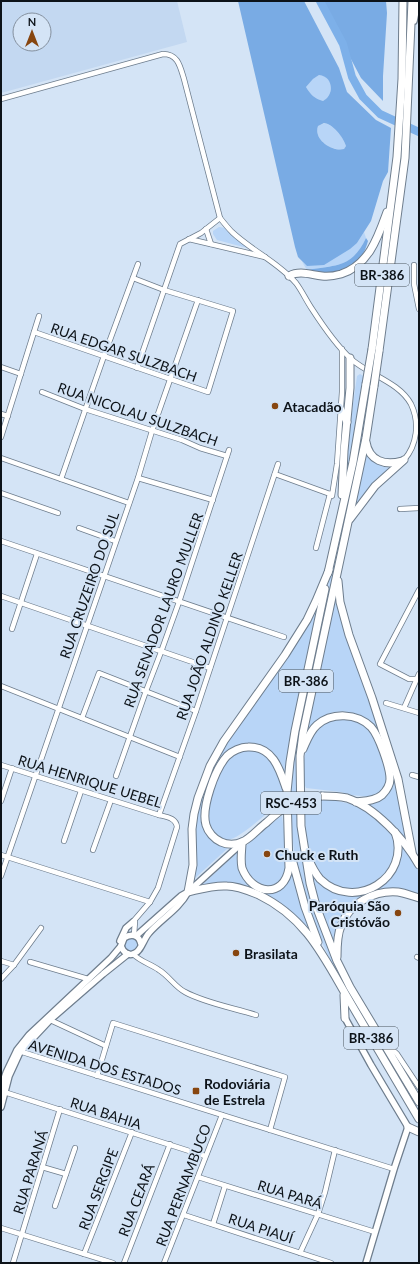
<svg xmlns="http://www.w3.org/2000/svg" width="420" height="1264" font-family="Lato,sans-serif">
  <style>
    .built { fill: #c3d8f1; fill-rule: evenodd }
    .green { fill: #b8d5f7 }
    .forest { fill: #79abe4; fill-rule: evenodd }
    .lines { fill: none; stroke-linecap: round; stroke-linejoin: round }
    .river { stroke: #7db0e9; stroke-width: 8 }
    .minor-casing { stroke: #6e7d8d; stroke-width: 6 }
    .major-casing { stroke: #6e7d8d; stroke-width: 8 }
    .highway-casing { stroke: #6e7d8d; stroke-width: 9 }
    .minor { stroke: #fff; stroke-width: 4.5 }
    .major { stroke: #fff; stroke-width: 5.5 }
    .highway { stroke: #fff; stroke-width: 7 }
    .highway-bridge-casing { stroke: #6e7d8d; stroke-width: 9; stroke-linecap: butt }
    .highway-bridge { stroke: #fff; stroke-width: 7 }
    .poi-dot { fill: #874610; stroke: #d4e4f6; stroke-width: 1.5 }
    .labels { text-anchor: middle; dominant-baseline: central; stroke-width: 4; stroke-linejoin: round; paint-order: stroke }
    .shield { fill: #d4e4f6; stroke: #49525b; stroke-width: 1 }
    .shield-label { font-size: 13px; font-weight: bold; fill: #0d1319 }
    .street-label { font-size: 14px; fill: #0d1319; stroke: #d4e4f6 }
    .poi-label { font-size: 14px; font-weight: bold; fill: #0d1319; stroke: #d4e4f6; text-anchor: start }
  </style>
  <rect width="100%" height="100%" fill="#d4e4f6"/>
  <path class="built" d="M1,1H177L187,42L1,93ZM20,20H44V44H20Z"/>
  <g class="green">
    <path d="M319,75C333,75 335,95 323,101C315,99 310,94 306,87L313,79Z"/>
    <path d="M325,123C333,125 344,138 346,146L344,149C333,152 313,140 318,126Z"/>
    <path d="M219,227L226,228L237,239L247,247V248L217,240L213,234V231Z"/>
    <path d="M364,232L366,238C352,268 336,265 307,270L302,262L307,266L357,243Z"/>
    <path d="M360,374L365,377L351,461L347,475L348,440L357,376Z"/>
    <path d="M369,385L372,386L360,455L298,745L296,786L297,796L289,798L292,763Z"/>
    <path d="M366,447C372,459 378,470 394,467L366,493L352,511Z"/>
    <path d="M335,593L396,774L401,815L408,843L364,804L390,787C388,774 388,756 383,744C381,738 378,730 374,725C364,713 341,708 328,714C317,718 311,729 304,738Z"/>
    <path d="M321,599L286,778C283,766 277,750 262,748C254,747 240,750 231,750L202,811C202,817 201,822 203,827C207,834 221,846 228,848L193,880L196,814L206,784L222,751Z"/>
    <path d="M335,719C340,719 346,718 351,719C379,727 385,760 387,784L380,794L370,797L352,795L341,792L306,788C303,783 303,778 303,773C303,750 313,726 335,719Z"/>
    <path d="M245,750C252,750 261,750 267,755C276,764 288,791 280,802C269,811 241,838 228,840C224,840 217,838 215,834C213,832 210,830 209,827C201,812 218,771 229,759C233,754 239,752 245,750Z"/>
    <path d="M329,799L359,806L387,826L395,839V856L389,870L369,886L353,890L342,889L326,881L313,866L309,855L306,832L304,802L306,800Z"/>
    <path d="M297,805L298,825L321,927L417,1103L414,1106L340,980L315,928L296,868L291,826L290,807Z"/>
    <path d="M282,816L286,849V874L280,883L270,887L254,883L245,868L243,851L246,846L267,826Z"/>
    <path d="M401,842L419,872V896L395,889L349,909L336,949L318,904L307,860L315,874L348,894L385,880Z"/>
    <path d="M240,850L247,882L276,891L292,867L317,944L300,921L231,884L220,882L202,885Z"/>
    <circle cx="131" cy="944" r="7"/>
  </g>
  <g class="forest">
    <path d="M238,1H304L339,68L347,92L376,120L391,128L388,172L383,181L371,221L357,243L350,249L324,265L307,266L298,257L295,247ZM319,75C333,76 335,95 323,101C315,99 310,94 306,87L313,79ZM324,123C332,123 344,138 346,146L344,149C333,152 313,140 318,126Z"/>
    <path d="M320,1H386L387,13L383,76V101L361,78Z"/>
    <path d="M366,238L368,241C359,274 337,276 307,270C336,265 352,268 366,238Z"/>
  </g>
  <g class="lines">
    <path class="river" d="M320,1L343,44L352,77L363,97L380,114L419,132"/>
    <g class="minor-casing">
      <g id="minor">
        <path d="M1,99L163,54C178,54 180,66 184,79L220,218C224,223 228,228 232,232C252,251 278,262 296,283C302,291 306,300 312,309C323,326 336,345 351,359C369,375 399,382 411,404C420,423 417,445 404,460"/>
        <path d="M206,229L211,244"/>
        <path d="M189,239L265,257"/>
        <path d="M414,265V284L419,309"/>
        <path d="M34,332L208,392L233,311L164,290L133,278"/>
        <path d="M1,367L21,374"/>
        <path d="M137,368L180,244L201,233L220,218"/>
        <path d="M42,392L85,409L182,440L200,448L227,456"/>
        <path d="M1,414L8,416"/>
        <path d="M1,437L39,316"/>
        <path d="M1,458L129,503"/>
        <path d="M275,474L330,494"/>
        <path d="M138,478L213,500"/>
        <path d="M61,479L104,356L138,264"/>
        <path d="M1,493L58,513"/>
        <path d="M330,494L332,496L337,464L342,392V349"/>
        <path d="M400,509L419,508"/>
        <path d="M79,528L115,541"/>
        <path d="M1,541L284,637"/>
        <path d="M316,548L330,494"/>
        <path d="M419,590L380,664L409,679H419"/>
        <path d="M1,596L210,668"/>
        <path d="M12,629L37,554"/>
        <path d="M1,686L180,757"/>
        <path d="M386,703L419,713"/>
        <path d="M404,708L419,674"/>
        <path d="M82,718L99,673L196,711"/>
        <path d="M1,765L159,815C167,817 176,818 177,827L158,888L150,902L131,924"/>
        <path d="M412,775L419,777"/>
        <path d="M116,776L146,691L161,652L179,602L229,450"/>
        <path d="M1,801L12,768"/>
        <path d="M159,815L196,711L278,464"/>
        <path d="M64,841L81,791"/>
        <path d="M93,850L111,800"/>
        <path d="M1,855L150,902"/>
        <path d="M1,876L138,478L152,431L198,300"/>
        <path d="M134,935L135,921"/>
        <path d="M133,954C141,962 151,964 159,970C169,976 175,987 185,992C205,1003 234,1008 256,1015"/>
        <path d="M417,957L419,958"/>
        <path d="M1,961L14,965"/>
        <path d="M30,962L88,979"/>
        <path d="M1,979L14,965L41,928"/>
        <path d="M48,1019L106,1046"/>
        <path d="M386,1044L397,1054L419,1087"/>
        <path d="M19,1051L394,1169"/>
        <path d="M97,1076L113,1023L285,1077L270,1130"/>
        <path d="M1,1091L205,1156"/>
        <path d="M42,1167L66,1174"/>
        <path d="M198,1177L375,1232"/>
        <path d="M55,1206L75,1148"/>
        <path d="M184,1215L331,1263"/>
        <path d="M213,1224L225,1186"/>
        <path d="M1,1228L113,1263"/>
        <path d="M300,1253L318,1214L325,1192L335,1150"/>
        <path d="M84,1254L132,1132"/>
        <path d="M13,1263L60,1109"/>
        <path d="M124,1263L170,1144"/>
        <path d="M164,1263L222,1115"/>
      </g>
    </g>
    <g class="major-casing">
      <g id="major">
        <path d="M414,21L418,1"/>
        <path d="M136,936L181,896L188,892L242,843"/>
        <path d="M120,941L126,928L133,922"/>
        <path d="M121,946C123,952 129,957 135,953C141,951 144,938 149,933C161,919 179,909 188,892"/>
        <path d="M345,1018L371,1065L408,1127L394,1169L366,1263"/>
        <path d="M1,1088L6,1073L17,1050L29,1035L111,958L121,946L124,938C132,933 139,935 141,944"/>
        <path d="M1,1107L9,1076L20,1052L50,1020L103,974L128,954"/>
      </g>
    </g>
    <g class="highway-casing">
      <g id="highway">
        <path d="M289,276C300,270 311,275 322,276C329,277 334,276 341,274C369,265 378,237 387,212"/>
        <path d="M372,349L397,157L402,79L403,1"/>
        <path d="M379,351L405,158L412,1"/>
        <path d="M374,386L366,438L303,733L300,756L301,826L310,883L316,906L337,961L350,987L419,1102"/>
        <path d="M340,408L347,422"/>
        <path d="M366,442C369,461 385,466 402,461"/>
        <path d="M342,495L344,451L350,388V358"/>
        <path d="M350,519L375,486L404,460"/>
        <path d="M329,570L316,601L307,620L285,655L224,741L210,766L198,798L194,814L192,829L193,865L188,892C201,889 214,885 227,886C238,886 249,891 259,895C309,919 326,962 353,1007C375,1044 397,1082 419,1119"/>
        <path d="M328,573L353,462L366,384"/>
        <path d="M338,581L340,602L349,635L372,698L398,779L412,852"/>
        <path d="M303,749C307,740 310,731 317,725C332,712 357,713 371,727C379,736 390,767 390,779C390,785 386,791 382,795C375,801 365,801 356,802"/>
        <path d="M322,796C330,796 338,796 347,798C375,807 405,840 419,865"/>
        <path d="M266,823C259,828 250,839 242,842C236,845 227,845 221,842C214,839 208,832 206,825C201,808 215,769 227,756C232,751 241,747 248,747C273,746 280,770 286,788"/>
        <path d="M242,842C242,851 240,859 242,868C252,895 284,899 289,868L287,792L290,762L295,731L325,589"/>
        <path d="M308,858C311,865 315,873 320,879C355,913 412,877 395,832"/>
        <path d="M292,859L305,907L318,942"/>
        <path d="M337,957C337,947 337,935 341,926C349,903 375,890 398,892C405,893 412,896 419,898"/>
        <path d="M344,995L345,1018"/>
        <path d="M408,1127L419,1132"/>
      </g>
    </g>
    <use href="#minor" class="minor"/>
    <use href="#major" class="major"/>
    <use href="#highway" class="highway"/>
    <g class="highway-bridge-casing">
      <g id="highway-bridge">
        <path d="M366,384L372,349"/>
        <path d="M374,386L379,351"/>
        <path d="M266,823C283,807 297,797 322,796"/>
      </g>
    </g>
    <use href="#highway-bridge" class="highway-bridge"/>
  </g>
  <g class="poi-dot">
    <circle cx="275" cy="406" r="4"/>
    <circle cx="267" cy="854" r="4"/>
    <circle cx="398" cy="913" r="4"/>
    <circle cx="236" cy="953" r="4"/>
    <rect x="192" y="1087" width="8" height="8" rx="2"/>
  </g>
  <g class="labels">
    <g class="shield">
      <rect x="355" y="264" width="54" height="22" rx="3"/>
      <rect x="279" y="670" width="54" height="22" rx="3"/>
      <rect x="261" y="792" width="60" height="22" rx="3"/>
      <rect x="344" y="1027" width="54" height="22" rx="3"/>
    </g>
    <g class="shield-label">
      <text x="382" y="275">BR-386</text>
      <text x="306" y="681">BR-386</text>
      <text x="291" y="803">RSC-453</text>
      <text x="371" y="1038">BR-386</text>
    </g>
    <g class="street-label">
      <text transform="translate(124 352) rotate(19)">RUA EDGAR SULZBACH</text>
      <text transform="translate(138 414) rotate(19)">RUA NICOLAU SULZBACH</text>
      <text transform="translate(89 585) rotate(-71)">RUA CRUZEIRO DO SUL</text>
      <text transform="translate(163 610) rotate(-70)">RUA SENADOR LAURO MULLER</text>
      <text transform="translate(209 636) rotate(-71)">RUA JOÃO ALDINO KELLER</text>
      <text transform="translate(90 781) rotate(17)">RUA HENRIQUE UEBEL</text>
      <text transform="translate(105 1067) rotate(17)">AVENIDA DOS ESTADOS</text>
      <text transform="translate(106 1113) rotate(18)">RUA BAHIA</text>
      <text transform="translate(30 1172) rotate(-73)">RUA PARANÁ</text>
      <text transform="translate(183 1185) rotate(-69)">RUA PERNAMBUCO</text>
      <text transform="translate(98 1189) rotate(-69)">RUA SERGIPE</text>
      <text transform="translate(290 1194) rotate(17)">RUA PARÁ</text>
      <text transform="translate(136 1200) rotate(-69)">RUA CEARÁ</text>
      <text transform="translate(261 1228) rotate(18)">RUA PIAUÍ</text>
    </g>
    <g class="poi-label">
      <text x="283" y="406">Atacadão</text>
      <text x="275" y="854">Chuck e Ruth</text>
      <text x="390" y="905" text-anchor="end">Paróquia São<tspan x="390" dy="16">Cristóvão</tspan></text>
      <text x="244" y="953">Brasilata</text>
      <text x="204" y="1083">Rodoviária<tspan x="204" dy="16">de Estrela</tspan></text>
    </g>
  </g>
  <rect width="420" height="1264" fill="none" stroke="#0d1319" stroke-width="4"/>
  <g transform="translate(32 32)"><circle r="19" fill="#d4e4f6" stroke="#84909e"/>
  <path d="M0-3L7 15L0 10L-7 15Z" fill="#874610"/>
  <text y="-6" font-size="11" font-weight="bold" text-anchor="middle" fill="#0d1319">N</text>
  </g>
</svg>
